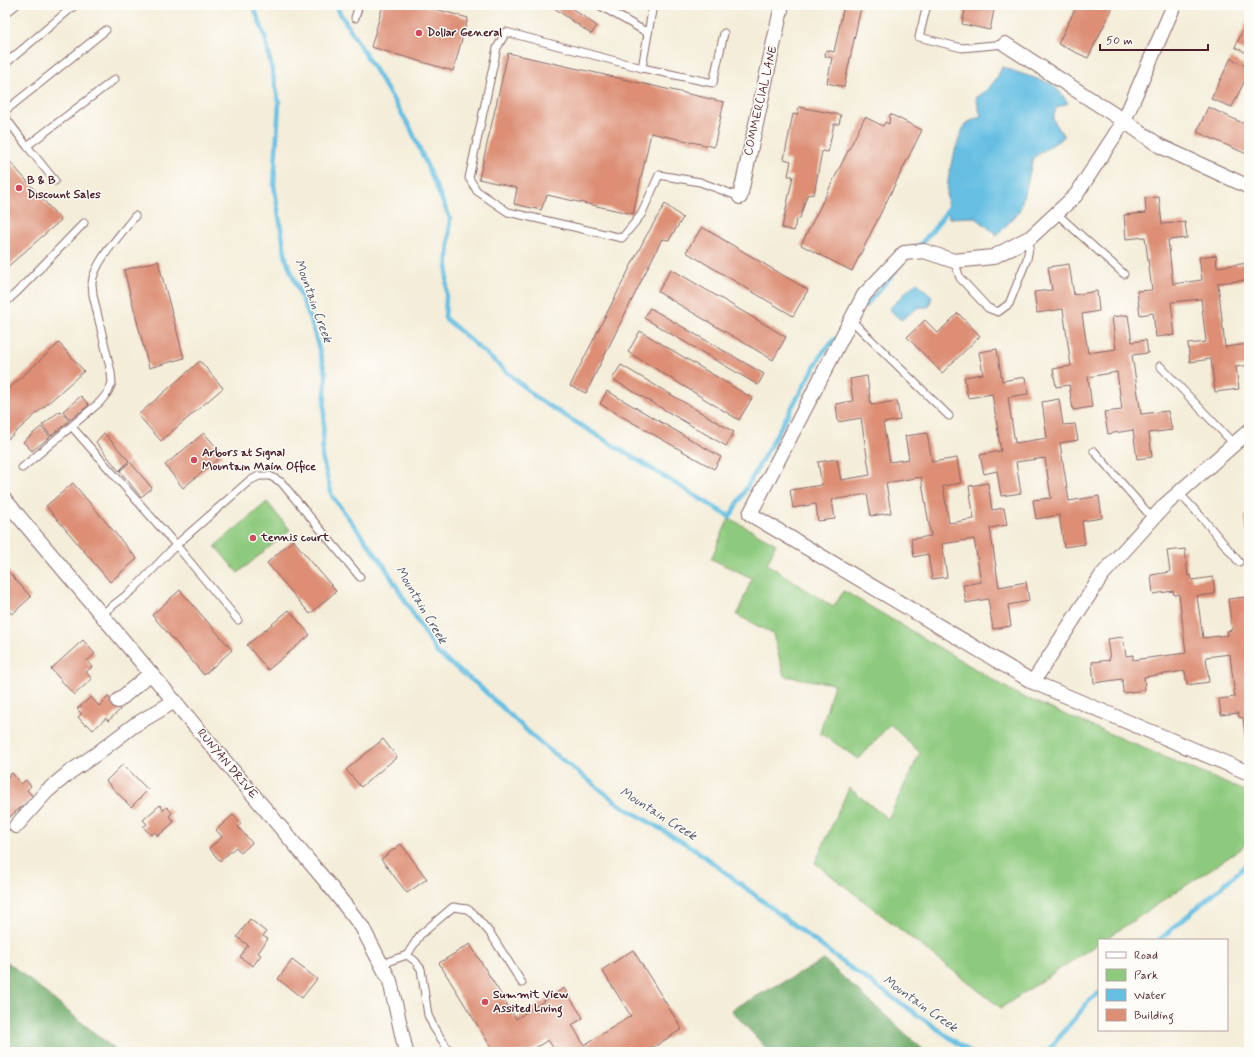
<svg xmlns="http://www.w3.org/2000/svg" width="1254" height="1057" font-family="Mynerve,sans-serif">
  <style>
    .green { fill: #8eca7e; stroke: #6c7454 }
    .forest { fill: #72ae6d; stroke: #5e664c }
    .water { fill: #66bfe3; stroke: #586f87 }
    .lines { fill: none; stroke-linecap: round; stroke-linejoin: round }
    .stream { stroke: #66bfe3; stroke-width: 4.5 }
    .building { fill: #dd8e74 }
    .service-casing { stroke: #866768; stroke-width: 9 }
    .minor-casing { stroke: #866768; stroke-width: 16 }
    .service { stroke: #fff; stroke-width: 7 }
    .minor { stroke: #fff; stroke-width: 14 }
    .poi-dot { fill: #d1495b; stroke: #fdfcf7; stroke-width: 1.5 }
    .labels { text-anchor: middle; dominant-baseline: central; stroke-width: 3; stroke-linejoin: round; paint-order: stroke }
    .poi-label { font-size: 12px; font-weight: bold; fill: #4a1f2b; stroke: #fdfcf7; text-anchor: start }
    .street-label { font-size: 12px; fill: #4a1f2b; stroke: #fdfcf7 }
    .water-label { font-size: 13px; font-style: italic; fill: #54576b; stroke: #fdfcf7 }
  </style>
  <rect width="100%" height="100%" fill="#fdfcf7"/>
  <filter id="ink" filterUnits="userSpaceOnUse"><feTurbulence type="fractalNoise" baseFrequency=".025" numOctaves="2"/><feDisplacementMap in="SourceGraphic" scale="8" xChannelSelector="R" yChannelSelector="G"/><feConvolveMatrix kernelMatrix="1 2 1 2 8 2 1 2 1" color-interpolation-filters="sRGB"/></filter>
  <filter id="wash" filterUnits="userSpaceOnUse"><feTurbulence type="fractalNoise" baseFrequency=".012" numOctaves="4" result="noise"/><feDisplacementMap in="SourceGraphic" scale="16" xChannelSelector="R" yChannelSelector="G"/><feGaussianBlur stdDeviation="0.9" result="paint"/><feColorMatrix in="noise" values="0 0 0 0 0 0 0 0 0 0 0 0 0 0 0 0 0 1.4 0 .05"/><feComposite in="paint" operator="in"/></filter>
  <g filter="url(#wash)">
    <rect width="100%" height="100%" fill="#f4edd9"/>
    <g class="green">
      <path d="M267,502L290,530L238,573L215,546Z"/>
      <path d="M729,518L776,544L767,564L833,607L844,591L1019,695L1249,793V835L1241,849L1104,940H1099V943L1001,1008L815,863L849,788L888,819L920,753L890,724L859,759L820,733L834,684L784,676L773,634L737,615L752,578L711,559Z"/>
    </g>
    <g class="forest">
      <path d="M5,960L118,1052H5Z"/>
      <path d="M824,960L926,1052H770L731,1010Z"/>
    </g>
    <g class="water">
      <path d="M1002,67L1052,84L1061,93L1068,103L1056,108L1053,119L1064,137L1033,158L1028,180L1019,212L997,235L975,217L949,218C943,183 952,156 965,124L981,116L976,98C989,89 996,82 1002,67Z"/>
      <path d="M916,282L932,296L929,307H919L901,320L889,309Z"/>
    </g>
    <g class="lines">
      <g class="stream">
        <path d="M253,5L265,36L279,103L274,185L286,259L311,321L326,374L322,457L332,496L383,564L437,653L478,685L538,741L619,804L696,850L845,964L970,1052"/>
        <path d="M335,5L410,127L450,218L445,318L538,399L730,517L823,352L835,339"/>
        <path d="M917,248L934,229L951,205"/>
        <path d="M865,306L896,271"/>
        <path d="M1159,940L1249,863"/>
        <path d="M1047,1052L1089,1001L1099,993"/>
      </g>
    </g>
    <g id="blocks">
      <g class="building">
        <path d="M383,5H421L468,18L453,71L371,47Z"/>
        <path d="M550,5H567L597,26L591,34Z"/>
        <path d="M604,5H625L623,12L604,6Z"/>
        <path d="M844,5L861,7L844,87L827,83L832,58L825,56L826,50L834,52Z"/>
        <path d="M966,5H995L990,30L962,24Z"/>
        <path d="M1077,5H1114L1088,58L1058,44Z"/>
        <path d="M1249,16V54L1235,47Z"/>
        <path d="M508,53L724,102L714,147L651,133L633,214L547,195L541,210L514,204L517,188L479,179Z"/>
        <path d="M1231,58L1249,68V72L1232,107L1211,99Z"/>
        <path d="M799,107L841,115L839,124H834L828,152L822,151L814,194L807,195L800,218L796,220L794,231L782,228L793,176H788L791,161L784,159L793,114L797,115Z"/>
        <path d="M1208,107L1249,126V155L1197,132Z"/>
        <path d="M890,114L922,130L852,271L801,245L865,117L883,126L885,122L889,124Z"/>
        <path d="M5,156L61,220L5,269Z"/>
        <path d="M1159,197L1162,224L1185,222L1187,238L1168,240L1173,284L1202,280L1199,257L1216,255L1217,267L1249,263V280L1218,283L1225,347L1249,344V365L1236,367L1239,389L1215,392L1211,359L1190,362L1188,344L1206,342L1201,299L1171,302L1175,335L1156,337L1153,313L1140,315L1137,291L1152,290L1145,237L1126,239L1124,215L1146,213L1145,198Z"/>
        <path d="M665,204L683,218L669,240L662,239L586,393L570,386L645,238Z"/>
        <path d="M702,227L808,290L793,316L686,252Z"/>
        <path d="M158,261L184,358L149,368L124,270Z"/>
        <path d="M1069,264L1074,295L1097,291L1099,311L1082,314L1088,353L1116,349L1112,317L1128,315L1132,342L1146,340L1148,353L1132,355L1141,414L1168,411L1172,430L1149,433L1152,457L1137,459L1133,430L1108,434L1104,412L1122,410L1117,372L1088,377L1092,407L1073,410L1069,385L1056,387L1053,369L1071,366L1063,309L1037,313L1034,292L1052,290L1048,267Z"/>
        <path d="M671,269L786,337L773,360L658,292Z"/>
        <path d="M650,308L764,374L758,385L644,318Z"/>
        <path d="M958,313L980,336L942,373L907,337L925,320L938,333Z"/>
        <path d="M640,331L752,398L739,420L628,352Z"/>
        <path d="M59,343L84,371L8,439L5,435V392Z"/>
        <path d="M997,349L1002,381L1025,377L1028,394L1008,397L1015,443L1047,438L1042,402L1059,399L1063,425L1075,424L1078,440L1060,443L1069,501L1099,496L1102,518L1082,521L1085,544L1064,547L1059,515L1036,519L1033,500L1051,498L1045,458L1016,462L1021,493L1001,496L997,471L984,474L980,455L1001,451L992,394L968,398L964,377L983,374L979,352Z"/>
        <path d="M200,361L223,388L161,441L138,415Z"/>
        <path d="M621,365L734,432L726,446L612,379Z"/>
        <path d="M867,376L871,405L897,401L900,420L883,423L890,462L909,459L905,436L927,433L932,462L957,458L961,483L943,486L949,523L974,519L969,486L988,483L992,510L1004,508L1007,525L990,528L999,587L1026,582L1029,601L1008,605L1011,626L993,629L988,599L966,603L963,585L981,582L974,539L942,544L947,577L932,579L928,554L914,557L911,539L931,536L921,477L886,483L891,513L871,516L867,494L832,500L835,519L818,521L816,504L793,508L790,490L822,485L818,462L837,459L841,480L870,475L861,418L838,422L836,404L853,401L850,379Z"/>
        <path d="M607,391L721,457L714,469L600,404Z"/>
        <path d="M81,396L89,405L70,420L63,411Z"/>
        <path d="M60,411L69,421L51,436L42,425Z"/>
        <path d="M41,427L50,437L32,451L23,442Z"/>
        <path d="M104,433L129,461L119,471L96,442Z"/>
        <path d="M204,433L223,455L183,488L165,465Z"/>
        <path d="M130,462L152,488L141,497L120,471Z"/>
        <path d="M73,483L137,559L110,582L46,506Z"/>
        <path d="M1249,515V533H1247L1245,516Z"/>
        <path d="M293,540L336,591L310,614L267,563Z"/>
        <path d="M1185,549L1188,576L1191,575L1192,580L1213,577L1215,594L1197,596L1203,638L1228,635L1227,631L1232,630L1228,599L1246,597L1249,619V745H1247L1243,718L1239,717L1238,713L1221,715L1219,699L1235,697L1230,654L1206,657L1209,682L1187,685L1185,671L1144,677L1145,690L1123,693L1122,679L1094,683L1092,662L1110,660L1107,639L1123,637L1126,656L1133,655V660L1186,653L1179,594L1174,595L1173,591L1153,594L1151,575L1170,572L1167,551Z"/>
        <path d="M7,570L31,597L12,614L5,607V572Z"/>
        <path d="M180,590L232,650L204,675L152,615Z"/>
        <path d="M289,610L310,635L268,670L247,645Z"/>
        <path d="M83,640L95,654L87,661L92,667L86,672L92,679L74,695L51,669Z"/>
        <path d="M91,697L99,706L108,697L120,710L108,721L106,718L93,730L86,723L85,725L78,717L82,714L77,709Z"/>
        <path d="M383,739L397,757L361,787L346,770Z"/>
        <path d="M123,764L148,790L131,807L106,781Z"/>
        <path d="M12,773L21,784L26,780L31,786L27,790L33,797L5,821V779Z"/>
        <path d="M160,805L163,810L167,807L172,813L169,816L174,822L158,836L155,832L151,835L143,827L147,824L143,820Z"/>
        <path d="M233,815L241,824L238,827L252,843L241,853L236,847L220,861L209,848L222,837L216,830Z"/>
        <path d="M401,844L427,879L407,893L381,859Z"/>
        <path d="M250,919L266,932L263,936L268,939L258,953L261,955L253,966L240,957L248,945L237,937Z"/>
        <path d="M470,944L516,1019L564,988L583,1018L572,1025L584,1045L631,1016L602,970L633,950L682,1029L646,1052H556L548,1040L529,1052H494L439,963Z"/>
        <path d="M292,960L317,979L302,998L278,979Z"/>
      </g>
    </g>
  </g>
  <g filter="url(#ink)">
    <use href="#blocks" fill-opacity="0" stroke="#866768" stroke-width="1"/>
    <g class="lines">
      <g class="service-casing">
        <g id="service">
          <path d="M599,5L648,33"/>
          <path d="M653,5L642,68L713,83L724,33"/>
          <path d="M927,5L919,37L962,48L1005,44"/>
          <path d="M5,14L16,5"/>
          <path d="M355,18L359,5"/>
          <path d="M5,64L75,5"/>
          <path d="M642,68L506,32L497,48L469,178L477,191L508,212L622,238L641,215L659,175L700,182L740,197"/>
          <path d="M5,111L106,30"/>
          <path d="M5,117L27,146L115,79"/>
          <path d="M27,146L55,181"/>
          <path d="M1056,213L1124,274"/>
          <path d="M954,261L960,278L988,308L998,312L1009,304L1027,259L1031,237"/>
          <path d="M5,303L17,292L84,223"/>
          <path d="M851,320L949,416"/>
          <path d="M1160,366L1234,444"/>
          <path d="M72,427L176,545L238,620"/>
          <path d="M1094,451L1153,519"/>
          <path d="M22,468L100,402L108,392L112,383L111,372L93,295C93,291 92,287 92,283C94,262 122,233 135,216"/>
          <path d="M1179,493L1205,521L1239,562"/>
          <path d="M102,614L134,589L176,545L249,481L259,476H270L281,482L360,577"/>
          <path d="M407,955L420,935L453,907L467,909L473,913L490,933L522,983"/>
          <path d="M381,964L407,955L415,961L421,969L428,1015L434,1028L450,1052"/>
        </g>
      </g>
      <g class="minor-casing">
        <g id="minor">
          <path d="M1174,5L1124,121L1076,195L1031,237L993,257L954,261L924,251L904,253L864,295L750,514L1033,682L1249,773"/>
          <path d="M1005,44L1124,121L1160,146L1249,187"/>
          <path d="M740,197L782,5"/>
          <path d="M5,500L329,885L362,927L390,981L406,1052"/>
          <path d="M1033,682L1102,575L1165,505L1249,431"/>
          <path d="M118,701L151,673"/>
          <path d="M16,826L47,791L70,772L95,755L133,726L175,701"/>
        </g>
      </g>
      <use href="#service" class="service"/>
      <use href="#minor" class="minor"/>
    </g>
  </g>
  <g class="poi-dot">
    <circle cx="419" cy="33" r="4"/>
    <circle cx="19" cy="188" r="4"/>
    <circle cx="194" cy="460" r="4"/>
    <circle cx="253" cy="538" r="4"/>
    <circle cx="485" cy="1002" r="4"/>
  </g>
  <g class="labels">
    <g class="poi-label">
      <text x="427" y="33">Dollar General</text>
      <text x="27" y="181">B &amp; B<tspan x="27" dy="14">Discount Sales</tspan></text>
      <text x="202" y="453">Arbors at Signal<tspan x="202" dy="14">Mountain Main Office</tspan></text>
      <text x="261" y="538">tennis court</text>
      <text x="493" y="995">Summit View<tspan x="493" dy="14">Assited Living</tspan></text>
    </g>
    <g class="street-label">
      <text transform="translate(761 101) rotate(-77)">COMMERCIAL LANE</text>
      <text transform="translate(227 764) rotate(50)">RUNYAN DRIVE</text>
    </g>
    <g class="water-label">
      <text transform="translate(313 301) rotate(70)">Mountain Creek</text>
      <text transform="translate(421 605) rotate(59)">Mountain Creek</text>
      <text transform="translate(658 814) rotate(32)">Mountain Creek</text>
      <text transform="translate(920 1004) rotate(35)">Mountain Creek</text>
    </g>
  </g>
  <rect width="1254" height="1057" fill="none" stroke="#fdfcf7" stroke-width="20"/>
  <rect x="1098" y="939" width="130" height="92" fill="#fdfcf7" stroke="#b5a4a5"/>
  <rect x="1106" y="952" width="20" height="6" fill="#ffffff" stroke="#b5a4a5"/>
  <text x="1134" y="959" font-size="12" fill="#4a1f2b">Road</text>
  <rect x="1106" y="969" width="20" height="12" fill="#8eca7e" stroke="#b5a4a5"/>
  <text x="1134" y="979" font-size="12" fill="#4a1f2b">Park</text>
  <rect x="1106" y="989" width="20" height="12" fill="#66bfe3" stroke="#b5a4a5"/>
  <text x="1134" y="999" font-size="12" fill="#4a1f2b">Water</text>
  <rect x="1106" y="1009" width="20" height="12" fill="#dd8e74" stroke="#b5a4a5"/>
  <text x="1134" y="1019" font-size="12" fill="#4a1f2b">Building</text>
  <path d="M1100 44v6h108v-6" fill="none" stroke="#4a1f2b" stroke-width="2"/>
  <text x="1106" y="44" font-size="12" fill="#4a1f2b" stroke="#fdfcf7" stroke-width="3" paint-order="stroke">50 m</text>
</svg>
